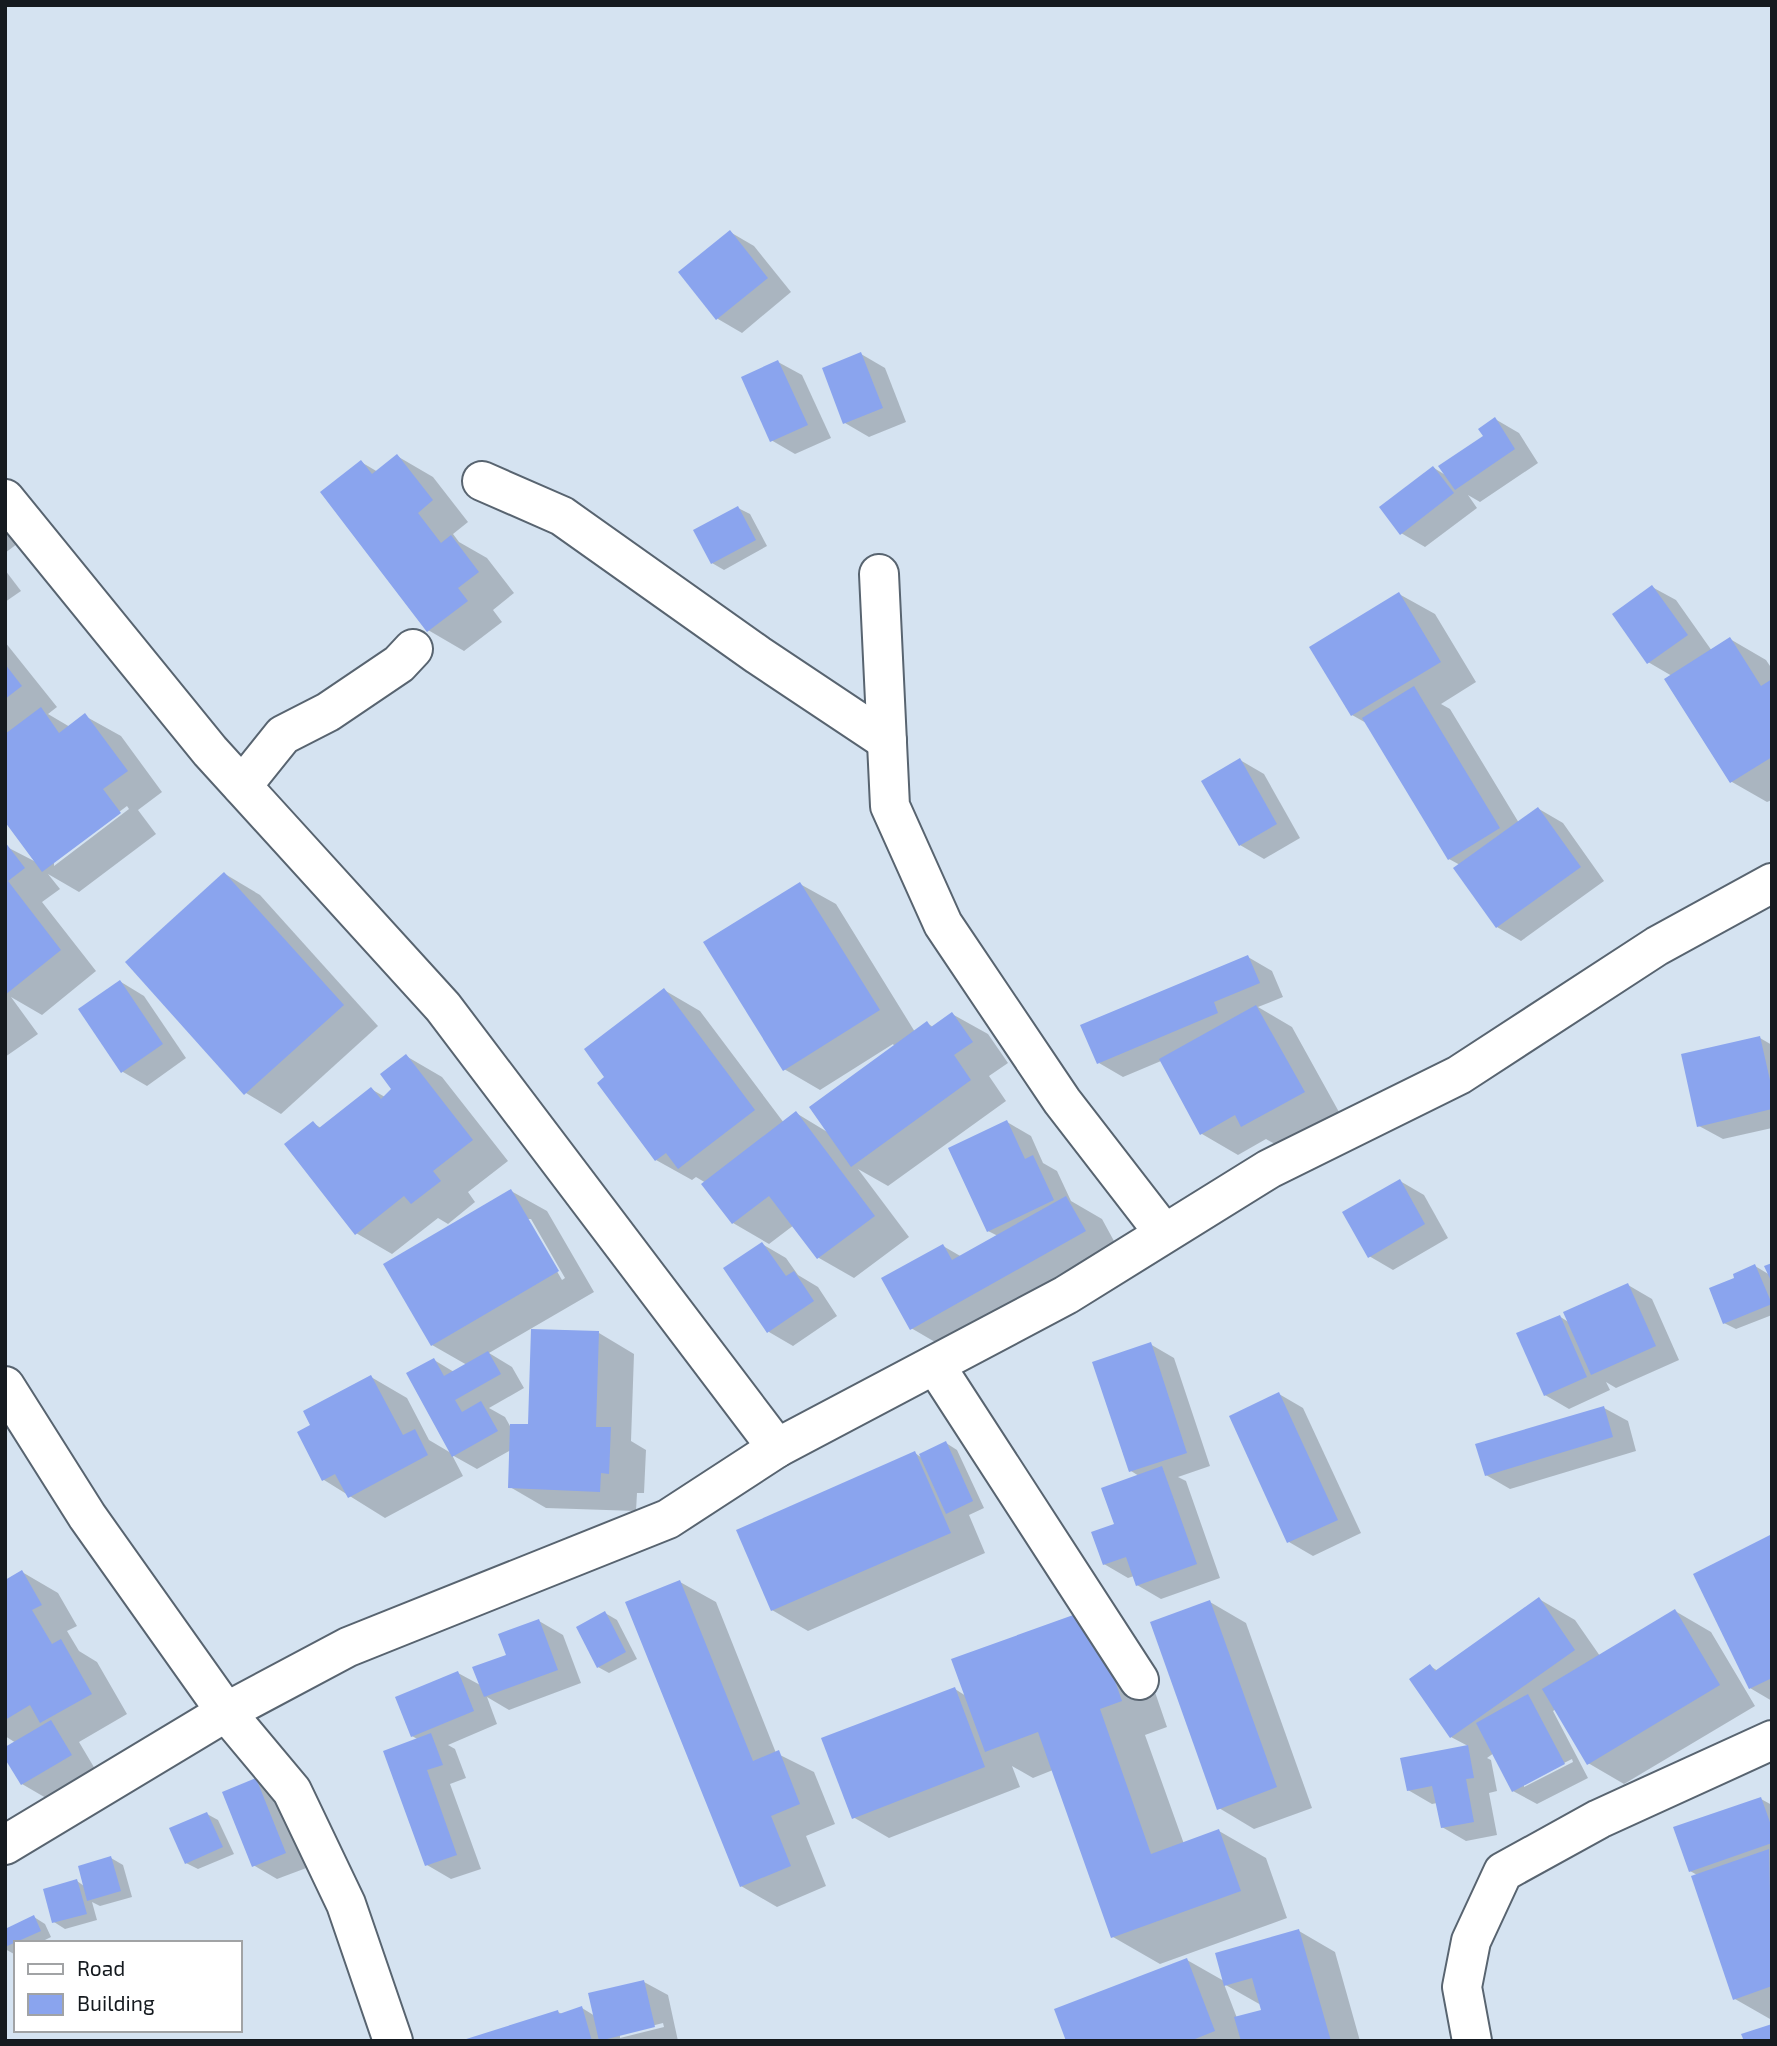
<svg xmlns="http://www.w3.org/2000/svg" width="1777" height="2046" font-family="'Exo 2',sans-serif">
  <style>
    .shadow { fill: #0003; fill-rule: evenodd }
    .building { fill: #8aa4ee }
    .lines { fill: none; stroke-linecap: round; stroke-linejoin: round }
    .minor-casing { stroke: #586470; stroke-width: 42 }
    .minor { stroke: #fff; stroke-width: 38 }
  </style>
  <rect width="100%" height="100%" fill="#d5e3f1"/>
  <g class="shadow">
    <path d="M730,232L754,246L791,292L742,333L718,319L680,272Z"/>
    <path d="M861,354L885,368L906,422L869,437L845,423Z"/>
    <path d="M778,362L802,375L831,438L795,454L771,440Z"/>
    <path d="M1495,419L1519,433L1538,463L1480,502L1468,495L1477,508L1425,547L1401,533L1434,468L1447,476L1485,437Z"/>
    <path d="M397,456L433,477L468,522L453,534L459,542L487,558L514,593L493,610L502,622L464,651L428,630L361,462L378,472Z"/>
    <path d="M738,508L750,514L767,546L724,570L712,563Z"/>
    <path d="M5,528L17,544L5,553Z"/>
    <path d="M5,570L21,591L5,602Z"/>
    <path d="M1652,587L1676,600L1712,651L1730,639L1766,660L1772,669V800L1767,802L1732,782L1672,676L1648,662Z"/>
    <path d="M1399,594L1435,614L1476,682L1441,704L1450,709L1519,823L1539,809L1563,823L1604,881L1521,941L1497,927L1460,865L1449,859L1368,724L1352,715Z"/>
    <path d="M5,642L57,707L48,714L70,727L85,716L121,736L162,792L138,810L156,834L79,892L48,874L60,889L42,902L96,971L42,1015L11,997L38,1034L5,1057V846L38,863L5,819ZM127,806L129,809L54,866V861Z"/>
    <path d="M1240,760L1264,774L1300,838L1264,859L1240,845Z"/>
    <path d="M225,874L260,895L378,1026L281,1114L246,1093Z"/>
    <path d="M800,884L836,904L915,1032L927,1023L933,1027L952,1014L988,1034L1008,1063L989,1076L1006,1101L888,1186L858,1169L909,1237L854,1278L819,1258L794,1225L769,1244L733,1223L706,1183L696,1177L692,1180L656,1160L664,990L700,1011L784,1123L796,1113L829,1133L895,1047L893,1044L820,1090L784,1069Z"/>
    <path d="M1248,957L1272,971L1283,997L1258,1007L1292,1027L1339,1112L1278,1146L1266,1139L1238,1155L1202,1134L1161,1061L1123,1077L1099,1063Z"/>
    <path d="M121,982L144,996L186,1058L147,1086L123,1072Z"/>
    <path d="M1760,1038L1772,1045V1128L1723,1139L1699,1126Z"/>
    <path d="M406,1056L442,1077L508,1161L468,1192L475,1202L448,1224L438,1218L392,1254L356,1233L313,1123L321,1128L371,1089L385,1097L394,1090Z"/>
    <path d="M1007,1122L1031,1136L1043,1163L1057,1171L1071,1201L1102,1219L1120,1252L947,1349L911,1328L943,1246L962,1257L998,1236L988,1231Z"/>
    <path d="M1400,1181L1424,1195L1448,1238L1393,1270L1369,1256Z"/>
    <path d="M511,1191L547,1211L594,1292L489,1353L512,1367L524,1388L489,1408L505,1417L510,1426H529L599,1333L634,1354L631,1441L646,1450L644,1493H637L636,1511L546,1508L510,1487L511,1450L477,1469L452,1455L463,1476L385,1518L324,1480L313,1425L371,1377L407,1398L429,1440L451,1453L434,1360L454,1372L467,1365L432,1345ZM527,1219H531L565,1278L562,1280Z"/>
    <path d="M762,1244L786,1258L798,1275L818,1287L837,1316L793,1346L769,1332Z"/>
    <path d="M1772,1265V1315L1736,1329L1724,1323L1736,1279L1755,1266L1770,1275Z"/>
    <path d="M1628,1285L1652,1299L1679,1360L1616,1388L1606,1382L1610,1390L1569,1409L1545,1395L1559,1316L1570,1323Z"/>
    <path d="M1150,1344L1174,1358L1210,1466L1178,1477L1186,1481L1220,1578L1161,1599L1137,1585L1134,1576L1128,1578L1104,1564L1116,1525L1139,1476L1131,1471Z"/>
    <path d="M1279,1394L1303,1408L1361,1533L1313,1556L1289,1542Z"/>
    <path d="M1604,1408L1628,1421L1636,1451L1510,1489L1486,1475Z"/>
    <path d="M946,1443L957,1450L984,1508L969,1515L985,1553L808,1631L772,1610L915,1453L922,1458Z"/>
    <path d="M1772,1536V1701L1750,1688Z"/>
    <path d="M22,1572L58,1593L77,1626L67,1631L79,1651L97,1662L127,1714L79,1742L95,1769L46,1798L22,1784L16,1743L5,1736V1582Z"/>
    <path d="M680,1582L716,1602L776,1753L814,1772L835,1824L806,1836L826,1886L777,1907L741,1886Z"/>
    <path d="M1539,1599L1575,1620L1600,1656L1675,1611L1711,1632L1755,1706L1624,1784L1588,1763L1556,1709L1553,1711L1588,1778L1537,1804L1513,1791L1494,1753L1487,1758L1491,1760L1497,1791L1489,1793L1497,1835L1466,1841L1442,1827L1437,1803L1432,1804L1408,1790L1468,1746L1451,1737L1430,1666L1438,1671ZM1572,1759L1573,1762L1524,1787V1783Z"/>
    <path d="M1210,1602L1246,1623L1312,1808L1254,1829L1219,1808Z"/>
    <path d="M1089,1610L1136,1637L1167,1727L1145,1735L1184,1844L1219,1831L1266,1858L1287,1918L1160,1964L1113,1937L1053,1770L1033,1778L1012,1766L1020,1787L889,1838L853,1817L955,1689L966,1696Z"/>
    <path d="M605,1613L617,1620L637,1659L609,1673L598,1667Z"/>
    <path d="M539,1621L563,1635L581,1683L509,1710L487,1697L497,1724L448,1745L455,1749L466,1778L450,1784L481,1869L451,1879L427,1865L419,1740L412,1736L458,1673L482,1686Z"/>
    <path d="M256,1780L280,1794L309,1867L277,1879L253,1865Z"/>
    <path d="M1761,1799L1772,1805L1770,2019L1735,1999L1699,1876L1690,1871Z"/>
    <path d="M207,1814L218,1820L234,1854L198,1869L186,1863Z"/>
    <path d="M111,1858L123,1865L132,1897L100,1906L92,1902L97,1920L65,1929L54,1922L77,1881L84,1886Z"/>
    <path d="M34,1917L45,1924L51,1937L39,1943H16L14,1954L5,1949V1931Z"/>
    <path d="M1299,1931L1335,1952L1360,2041H1068L1187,1960L1224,1981ZM1224,1984L1261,2005L1263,2011L1237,2018Z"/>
    <path d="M644,1982L668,1995L678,2041H464L558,2012L562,2014L582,2008L595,2016ZM663,2023L664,2027L620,2038V2034Z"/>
  </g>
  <g class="building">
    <path d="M730,230L768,278L716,320L678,272Z"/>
    <path d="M861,352L883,408L843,424L822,368Z"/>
    <path d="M778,360L808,425L770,442L741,377Z"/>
    <path d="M1495,417L1515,449L1455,490L1438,466L1483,436L1478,429Z"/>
    <path d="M397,454L433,500L418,513L441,543L451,535L479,572L458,588L468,601L427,632L320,492L361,460L372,474Z"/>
    <path d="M1433,466L1454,493L1400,535L1379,507Z"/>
    <path d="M738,506L756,540L711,564L693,530Z"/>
    <path d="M1652,585L1688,635L1647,664L1612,614Z"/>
    <path d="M1399,592L1441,662L1351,716L1309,647Z"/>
    <path d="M1730,637L1761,686L1772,679V757L1730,783L1664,679Z"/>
    <path d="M5,664L22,686L5,699Z"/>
    <path d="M1414,686L1500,828L1448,860L1362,718Z"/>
    <path d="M41,707L59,733L85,713L128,771L103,789L121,813L42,872L5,822V734Z"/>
    <path d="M1240,758L1277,824L1239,846L1201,781Z"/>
    <path d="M1538,807L1581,867L1496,928L1453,868Z"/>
    <path d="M5,842L25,868L8,881L61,950L5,995Z"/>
    <path d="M224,872L344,1005L244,1095L125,962Z"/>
    <path d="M800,882L880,1010L783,1071L703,942Z"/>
    <path d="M1248,955L1260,983L1214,1002L1218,1013L1097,1064L1080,1025Z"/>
    <path d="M120,980L163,1044L121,1073L78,1009Z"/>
    <path d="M664,988L755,1110L678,1169L666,1153L655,1161L597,1083L604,1077L584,1049Z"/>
    <path d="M1256,1005L1305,1092L1241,1127L1235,1115L1200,1135L1159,1059Z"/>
    <path d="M952,1012L973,1042L954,1055L971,1080L851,1167L809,1107L927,1021L931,1027Z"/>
    <path d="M1760,1036L1772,1089V1109L1697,1127L1681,1054Z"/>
    <path d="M406,1054L473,1140L433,1171L441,1181L411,1204L404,1196L355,1235L284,1144L313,1121L319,1128L371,1087L381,1099L391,1089L380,1074Z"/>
    <path d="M796,1111L875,1216L817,1259L769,1196L732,1224L701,1184Z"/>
    <path d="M1007,1120L1025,1159L1033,1155L1054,1200L987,1232L948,1148Z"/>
    <path d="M1400,1179L1425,1224L1368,1258L1342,1212Z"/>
    <path d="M511,1189L559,1271L431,1346L383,1264Z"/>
    <path d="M1066,1196L1086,1231L910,1330L881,1278L943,1244L952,1260Z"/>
    <path d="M762,1242L786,1276L794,1271L814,1301L767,1333L723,1268Z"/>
    <path d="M1772,1263V1283L1764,1266Z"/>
    <path d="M1755,1264L1772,1304L1723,1324L1709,1288L1734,1278L1733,1274Z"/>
    <path d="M1628,1283L1656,1346L1591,1375L1563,1312Z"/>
    <path d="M1560,1315L1587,1377L1544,1396L1516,1333Z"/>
    <path d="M531,1329L599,1331L596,1427H611L609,1474L601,1473L600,1492L508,1488L510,1424H528Z"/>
    <path d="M1151,1342L1187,1453L1129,1472L1092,1362Z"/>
    <path d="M488,1351L501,1374L455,1400L462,1412L481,1401L498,1431L452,1457L406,1373L434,1358L444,1376Z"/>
    <path d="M371,1375L403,1435L415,1429L428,1455L348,1498L335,1474L322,1481L297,1432L310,1425L303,1411Z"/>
    <path d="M1279,1392L1338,1520L1287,1543L1229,1416Z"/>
    <path d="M1604,1406L1613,1437L1485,1476L1475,1444Z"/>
    <path d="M946,1441L973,1501L946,1514L919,1454Z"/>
    <path d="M915,1451L951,1533L771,1611L736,1530Z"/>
    <path d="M1162,1466L1197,1564L1136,1586L1126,1557L1103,1565L1091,1532L1114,1524L1101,1488Z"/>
    <path d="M1772,1534V1678L1749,1689L1693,1574Z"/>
    <path d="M22,1570L42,1605L32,1610L52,1644L61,1639L92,1694L40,1723L30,1705L5,1720V1580Z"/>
    <path d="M680,1580L753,1761L779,1750L800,1804L771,1816L791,1866L740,1887L625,1602Z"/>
    <path d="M1539,1597L1575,1650L1450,1738L1409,1679L1430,1664L1435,1671Z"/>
    <path d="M1210,1600L1277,1787L1217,1810L1150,1622Z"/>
    <path d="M1090,1609L1122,1701L1100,1709L1151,1854L1219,1829L1241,1891L1111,1938L1038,1732L985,1752L951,1659Z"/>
    <path d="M1675,1609L1720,1685L1587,1765L1542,1689Z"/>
    <path d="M605,1611L626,1652L597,1668L576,1627Z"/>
    <path d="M539,1619L558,1670L484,1697L472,1667L506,1655L498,1634Z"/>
    <path d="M458,1671L474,1711L411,1737L395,1697Z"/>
    <path d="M955,1687L985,1767L852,1819L821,1738Z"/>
    <path d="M1528,1694L1565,1764L1512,1792L1476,1723Z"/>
    <path d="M51,1720L72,1755L21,1785L5,1759V1747Z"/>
    <path d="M431,1733L443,1765L427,1770L457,1855L425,1866L383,1751Z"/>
    <path d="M1468,1745L1474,1778L1466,1779L1474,1822L1441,1828L1432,1786L1407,1791L1400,1758Z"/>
    <path d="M256,1778L286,1853L252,1867L222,1792Z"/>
    <path d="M1761,1797L1772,1828V1843L1689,1872L1673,1827Z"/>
    <path d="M207,1812L223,1847L185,1864L169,1828Z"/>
    <path d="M1769,1849L1772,1986L1733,2000L1691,1876Z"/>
    <path d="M111,1856L121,1891L87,1901L78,1866Z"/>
    <path d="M77,1879L87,1914L52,1923L43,1889Z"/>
    <path d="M34,1915L41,1931L5,1947V1929Z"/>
    <path d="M1299,1929L1331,2041H1241L1234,2017L1261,2010L1252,1978L1224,1986L1215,1953Z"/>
    <path d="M1187,1958L1215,2031L1190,2041H1066L1054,2009Z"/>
    <path d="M644,1980L655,2027L599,2041L588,1993Z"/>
    <path d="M582,2006L592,2041H460L558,2010L559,2014Z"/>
    <path d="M1772,2024V2041H1744L1741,2034Z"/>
  </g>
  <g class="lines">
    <g class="minor-casing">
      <g id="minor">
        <path d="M482,481L562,516L758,655L887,741"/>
        <path d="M5,499L210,751L443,1007L777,1448"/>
        <path d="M879,574L890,806L943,924L1062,1101L1164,1233"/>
        <path d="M242,786L283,735L328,712L399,664L413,649"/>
        <path d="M935,1365L1139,1680"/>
        <path d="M5,1386L87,1516L226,1712L292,1791L346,1904L393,2041"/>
        <path d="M5,1845L226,1712L348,1647L668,1519L777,1448L1066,1295L1269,1169L1459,1075L1657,946L1772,883"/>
        <path d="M1472,2041L1462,1987L1471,1941L1503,1872L1599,1819L1772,1740"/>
      </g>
    </g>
    <use href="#minor" class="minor"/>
  </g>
  <rect width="1777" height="2046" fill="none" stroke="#151a1f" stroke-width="14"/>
  <rect x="14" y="1941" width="228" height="91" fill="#ffffff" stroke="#a1a3a5" stroke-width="2"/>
  <rect x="28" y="1964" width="35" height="10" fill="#ffffff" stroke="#a1a3a5" stroke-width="2"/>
  <text x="77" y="1976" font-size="21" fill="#151a1f">Road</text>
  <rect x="28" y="1994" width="35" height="21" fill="#8aa4ee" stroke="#a1a3a5" stroke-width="2"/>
  <text x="77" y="2011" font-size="21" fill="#151a1f">Building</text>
</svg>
